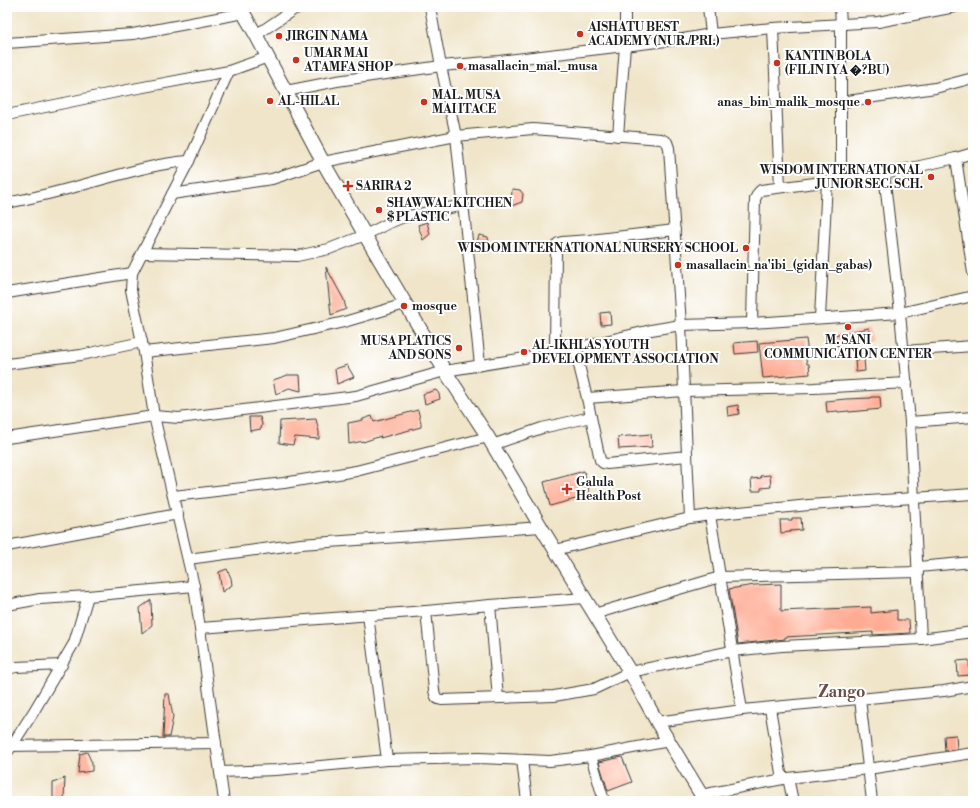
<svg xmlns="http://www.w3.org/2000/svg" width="980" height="808" font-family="'Libre Bodoni',serif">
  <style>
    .building { fill: #feab93 }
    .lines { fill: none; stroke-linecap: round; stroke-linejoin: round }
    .minor-casing { stroke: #3c3a36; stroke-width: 12 }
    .tertiary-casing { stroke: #3c3a36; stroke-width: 15 }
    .minor { stroke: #fff; stroke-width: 10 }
    .tertiary { stroke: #fff; stroke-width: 13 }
    .poi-dot { fill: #c8321e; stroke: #fff; stroke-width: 1.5 }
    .labels { text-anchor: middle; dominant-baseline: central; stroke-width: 4; stroke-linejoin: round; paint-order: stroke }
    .poi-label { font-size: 12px; font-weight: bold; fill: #1c1c1c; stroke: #fff; text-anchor: start }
    .district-label { font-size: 16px; font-weight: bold; fill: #6b4e46; stroke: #fff }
  </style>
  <rect width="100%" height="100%" fill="#fff"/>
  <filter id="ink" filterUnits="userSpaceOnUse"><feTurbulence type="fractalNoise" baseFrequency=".025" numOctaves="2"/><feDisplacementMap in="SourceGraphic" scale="8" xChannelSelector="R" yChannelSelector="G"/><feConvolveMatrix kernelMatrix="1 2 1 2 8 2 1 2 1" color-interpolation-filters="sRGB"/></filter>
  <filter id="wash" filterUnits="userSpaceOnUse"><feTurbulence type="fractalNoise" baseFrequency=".012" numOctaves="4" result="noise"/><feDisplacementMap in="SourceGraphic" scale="16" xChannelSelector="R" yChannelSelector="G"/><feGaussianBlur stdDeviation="0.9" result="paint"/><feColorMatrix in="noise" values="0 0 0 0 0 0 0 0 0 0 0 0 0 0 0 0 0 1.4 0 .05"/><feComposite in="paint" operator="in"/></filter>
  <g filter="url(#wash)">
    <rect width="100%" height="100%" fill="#f0e5c9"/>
    <g id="blocks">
      <g class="building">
        <path d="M512,189L520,190L523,194L522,202L511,206Z"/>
        <path d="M427,222L430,234L423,240L418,225Z"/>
        <path d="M479,235L488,237L490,252L475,249Z"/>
        <path d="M326,267L344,300L346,309L331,315Z"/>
        <path d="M610,312L611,324L601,325L600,313Z"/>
        <path d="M869,328L872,340L854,344H850L849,343L836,346L833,335Z"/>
        <path d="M806,339L808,354L805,355L807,364H809L810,374L763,378L759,343Z"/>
        <path d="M757,341L758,352L735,354L734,343Z"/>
        <path d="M864,359L865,371L856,372L855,360Z"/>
        <path d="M347,365L354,377L337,384L335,369Z"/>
        <path d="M288,375H300L301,391L289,388L276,394L273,380Z"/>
        <path d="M436,390L439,394L440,399L425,404L423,394Z"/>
        <path d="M871,397H880L881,409L849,412V411L838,412V411L827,412L826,401L846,399L871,398Z"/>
        <path d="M738,405L739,414L728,416L727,407Z"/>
        <path d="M418,410L421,423V427L380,438L381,436L363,442V441L349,444L348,423L363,420V419L372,416L374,422Z"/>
        <path d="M249,417H260L262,424L261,429L250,431Z"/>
        <path d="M316,419L319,432V439L295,437L293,445L279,443L280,421Z"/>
        <path d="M651,434L652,447L619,449L618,437Z"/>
        <path d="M584,471L590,495L550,506L544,482Z"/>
        <path d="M770,475L771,487L761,488V491H752L751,479L761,478L760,476Z"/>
        <path d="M792,518H801L802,530L790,531V532L781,533L780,520H792Z"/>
        <path d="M227,569L231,578L232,585L222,592L219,572Z"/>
        <path d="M781,584V611L871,607V613L897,610V620H909L910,633L873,635V632L785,637V639L738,644L729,589L755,585Z"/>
        <path d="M151,600L152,625L142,633L140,608Z"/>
        <path d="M969,660L970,675L958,676L957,661Z"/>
        <path d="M165,694H169L173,717L169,737H163Z"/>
        <path d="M956,735L957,749L945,751L944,736Z"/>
        <path d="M87,752L92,763V771L78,773L80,754Z"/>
        <path d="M622,757L632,782L608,791L599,762Z"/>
        <path d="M65,778L64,798L58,801H53V783Z"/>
      </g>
    </g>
  </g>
  <g filter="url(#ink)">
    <use href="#blocks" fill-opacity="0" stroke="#3c3a36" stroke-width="1"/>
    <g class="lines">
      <g class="minor-casing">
        <g id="minor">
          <path d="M430,7L441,66L456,136L480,365"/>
          <path d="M708,7L711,34"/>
          <path d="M840,7L841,24V180"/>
          <path d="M773,28L780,187"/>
          <path d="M256,35L293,10L301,7"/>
          <path d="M7,43L133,34L244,13"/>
          <path d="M286,91L337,81L441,66L499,61L683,39L711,34L773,28L878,22L955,7"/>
          <path d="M841,102L935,88L973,78"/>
          <path d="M7,115L117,92L229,71L268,57"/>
          <path d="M618,136L625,46V7"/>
          <path d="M956,158L973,273"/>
          <path d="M884,174L900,313L910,422L921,639"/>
          <path d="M172,194L272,179L323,162L456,136L533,129L661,139L667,142L669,148L681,325L690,518"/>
          <path d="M7,203C38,197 69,189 100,180C129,172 159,163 189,161"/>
          <path d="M142,253L297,256L329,249L365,235L389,223L404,217L464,205"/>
          <path d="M7,293L132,273"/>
          <path d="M820,318L827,181"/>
          <path d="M752,323L755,199L758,193L761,190L884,174L956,158L973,153"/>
          <path d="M575,349L587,398L600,460L603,463L607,464L687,456"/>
          <path d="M904,351L973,346"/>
          <path d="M144,352L274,338L344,322L405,304"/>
          <path d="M555,353L556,246L558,243L562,242L590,240L675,230"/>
          <path d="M7,364L81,355L142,342"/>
          <path d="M587,398L684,391L814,388L907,383"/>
          <path d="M910,422L973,417"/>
          <path d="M7,438L154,416L179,418L356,396L445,371L555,353L651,330L681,325L752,323L900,313L973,296"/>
          <path d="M492,445L542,428L591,417"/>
          <path d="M174,496L284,483L356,471L488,437"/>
          <path d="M710,515L742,710"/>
          <path d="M7,546L178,514"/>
          <path d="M555,550L690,518L710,515L809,505L973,494"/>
          <path d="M188,559L301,544L541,527"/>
          <path d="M918,567L973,562"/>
          <path d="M7,605L40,599L88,596L194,586"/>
          <path d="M490,605L498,698"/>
          <path d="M426,611L434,690C435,695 435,699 442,700L554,696L594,689L630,672L732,651L782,646L921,639L973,632"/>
          <path d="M594,614L720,577L918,572"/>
          <path d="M368,615L387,760"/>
          <path d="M200,628L426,611L490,605L585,598"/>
          <path d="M7,669L16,667L62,665"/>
          <path d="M860,699L872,801"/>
          <path d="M770,708L782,779"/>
          <path d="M657,722L742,710L944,691L973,686"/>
          <path d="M7,746L216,743"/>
          <path d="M9,750L34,711L74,643L88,596"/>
          <path d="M591,756L604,801"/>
          <path d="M522,760L527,801"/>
          <path d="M220,772L276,770L387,760L479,758L550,761L591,756L669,741"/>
          <path d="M788,778L793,801"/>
          <path d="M701,795L788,778L868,769L973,753"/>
          <path d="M224,801L194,586L154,416L144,352L131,290L132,273L172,194L189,161L229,71"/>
        </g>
      </g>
      <g class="tertiary-casing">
        <path id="tertiary" d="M240,7L256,35L323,162L365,235L445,371L488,437L541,527L630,672L657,722L705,801"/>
      </g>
      <use href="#minor" class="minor"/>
      <use href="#tertiary" class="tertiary"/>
    </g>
  </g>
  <g class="poi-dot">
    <circle cx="580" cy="34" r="4"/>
    <circle cx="279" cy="36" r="4"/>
    <circle cx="296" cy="60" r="4"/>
    <circle cx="777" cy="63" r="4"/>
    <circle cx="460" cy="66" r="4"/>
    <circle cx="270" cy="101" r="4"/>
    <circle cx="424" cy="102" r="4"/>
    <circle cx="868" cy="102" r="4"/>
    <circle cx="931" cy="177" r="4"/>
    <path d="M346 180h4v4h4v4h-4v4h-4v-4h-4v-4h4z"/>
    <circle cx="379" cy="210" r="4"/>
    <circle cx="746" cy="248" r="4"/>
    <circle cx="678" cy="265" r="4"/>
    <circle cx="404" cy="306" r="4"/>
    <circle cx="848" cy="327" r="4"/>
    <circle cx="459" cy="348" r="4"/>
    <circle cx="524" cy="352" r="4"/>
    <path d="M565 483h4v4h4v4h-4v4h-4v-4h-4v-4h4z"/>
  </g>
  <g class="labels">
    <g class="poi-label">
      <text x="588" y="27">AISHATU BEST<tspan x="588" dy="14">ACADEMY (NUR./PRI.)</tspan></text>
      <text x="287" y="36">JIRGIN NAMA</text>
      <text x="304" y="53">UMAR MAI<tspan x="304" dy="14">ATAMFA SHOP</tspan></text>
      <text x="785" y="56">KANTIN BOLA<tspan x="785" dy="14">(FILIN IYA �?BU)</tspan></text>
      <text x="468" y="66">masallacin_mal._musa</text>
      <text x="432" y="95">MAL. MUSA<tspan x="432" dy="14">MAI ITACE</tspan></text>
      <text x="278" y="101">AL-HILAL</text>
      <text x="860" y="102" text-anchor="end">anas_bin_malik_mosque</text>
      <text x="923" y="170" text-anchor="end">WISDOM INTERNATIONAL<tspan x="923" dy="14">JUNIOR SEC. SCH.</tspan></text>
      <text x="356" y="186">SARIRA 2</text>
      <text x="387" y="203">SHAWWAL KITCHEN<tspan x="387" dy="14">$ PLASTIC</tspan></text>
      <text x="738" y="248" text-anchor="end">WISDOM INTERNATIONAL NURSERY SCHOOL</text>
      <text x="686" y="265">masallacin_na'ibi_(gidan_gabas)</text>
      <text x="412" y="306">mosque</text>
      <text x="848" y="340" text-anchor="middle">M. SANI<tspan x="848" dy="14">COMMUNICATION CENTER</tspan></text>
      <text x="451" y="341" text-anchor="end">MUSA PLATICS<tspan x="451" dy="14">AND SONS</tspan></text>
      <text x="532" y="345">AL-IKHLAS YOUTH<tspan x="532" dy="14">DEVELOPMENT ASSOCIATION</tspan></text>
      <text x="576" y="482">Galula<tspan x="576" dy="14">Health Post</tspan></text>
    </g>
    <g class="district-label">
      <text x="842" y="692">Zango</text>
    </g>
  </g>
  <rect width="980" height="808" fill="none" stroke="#fff" stroke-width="24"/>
</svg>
